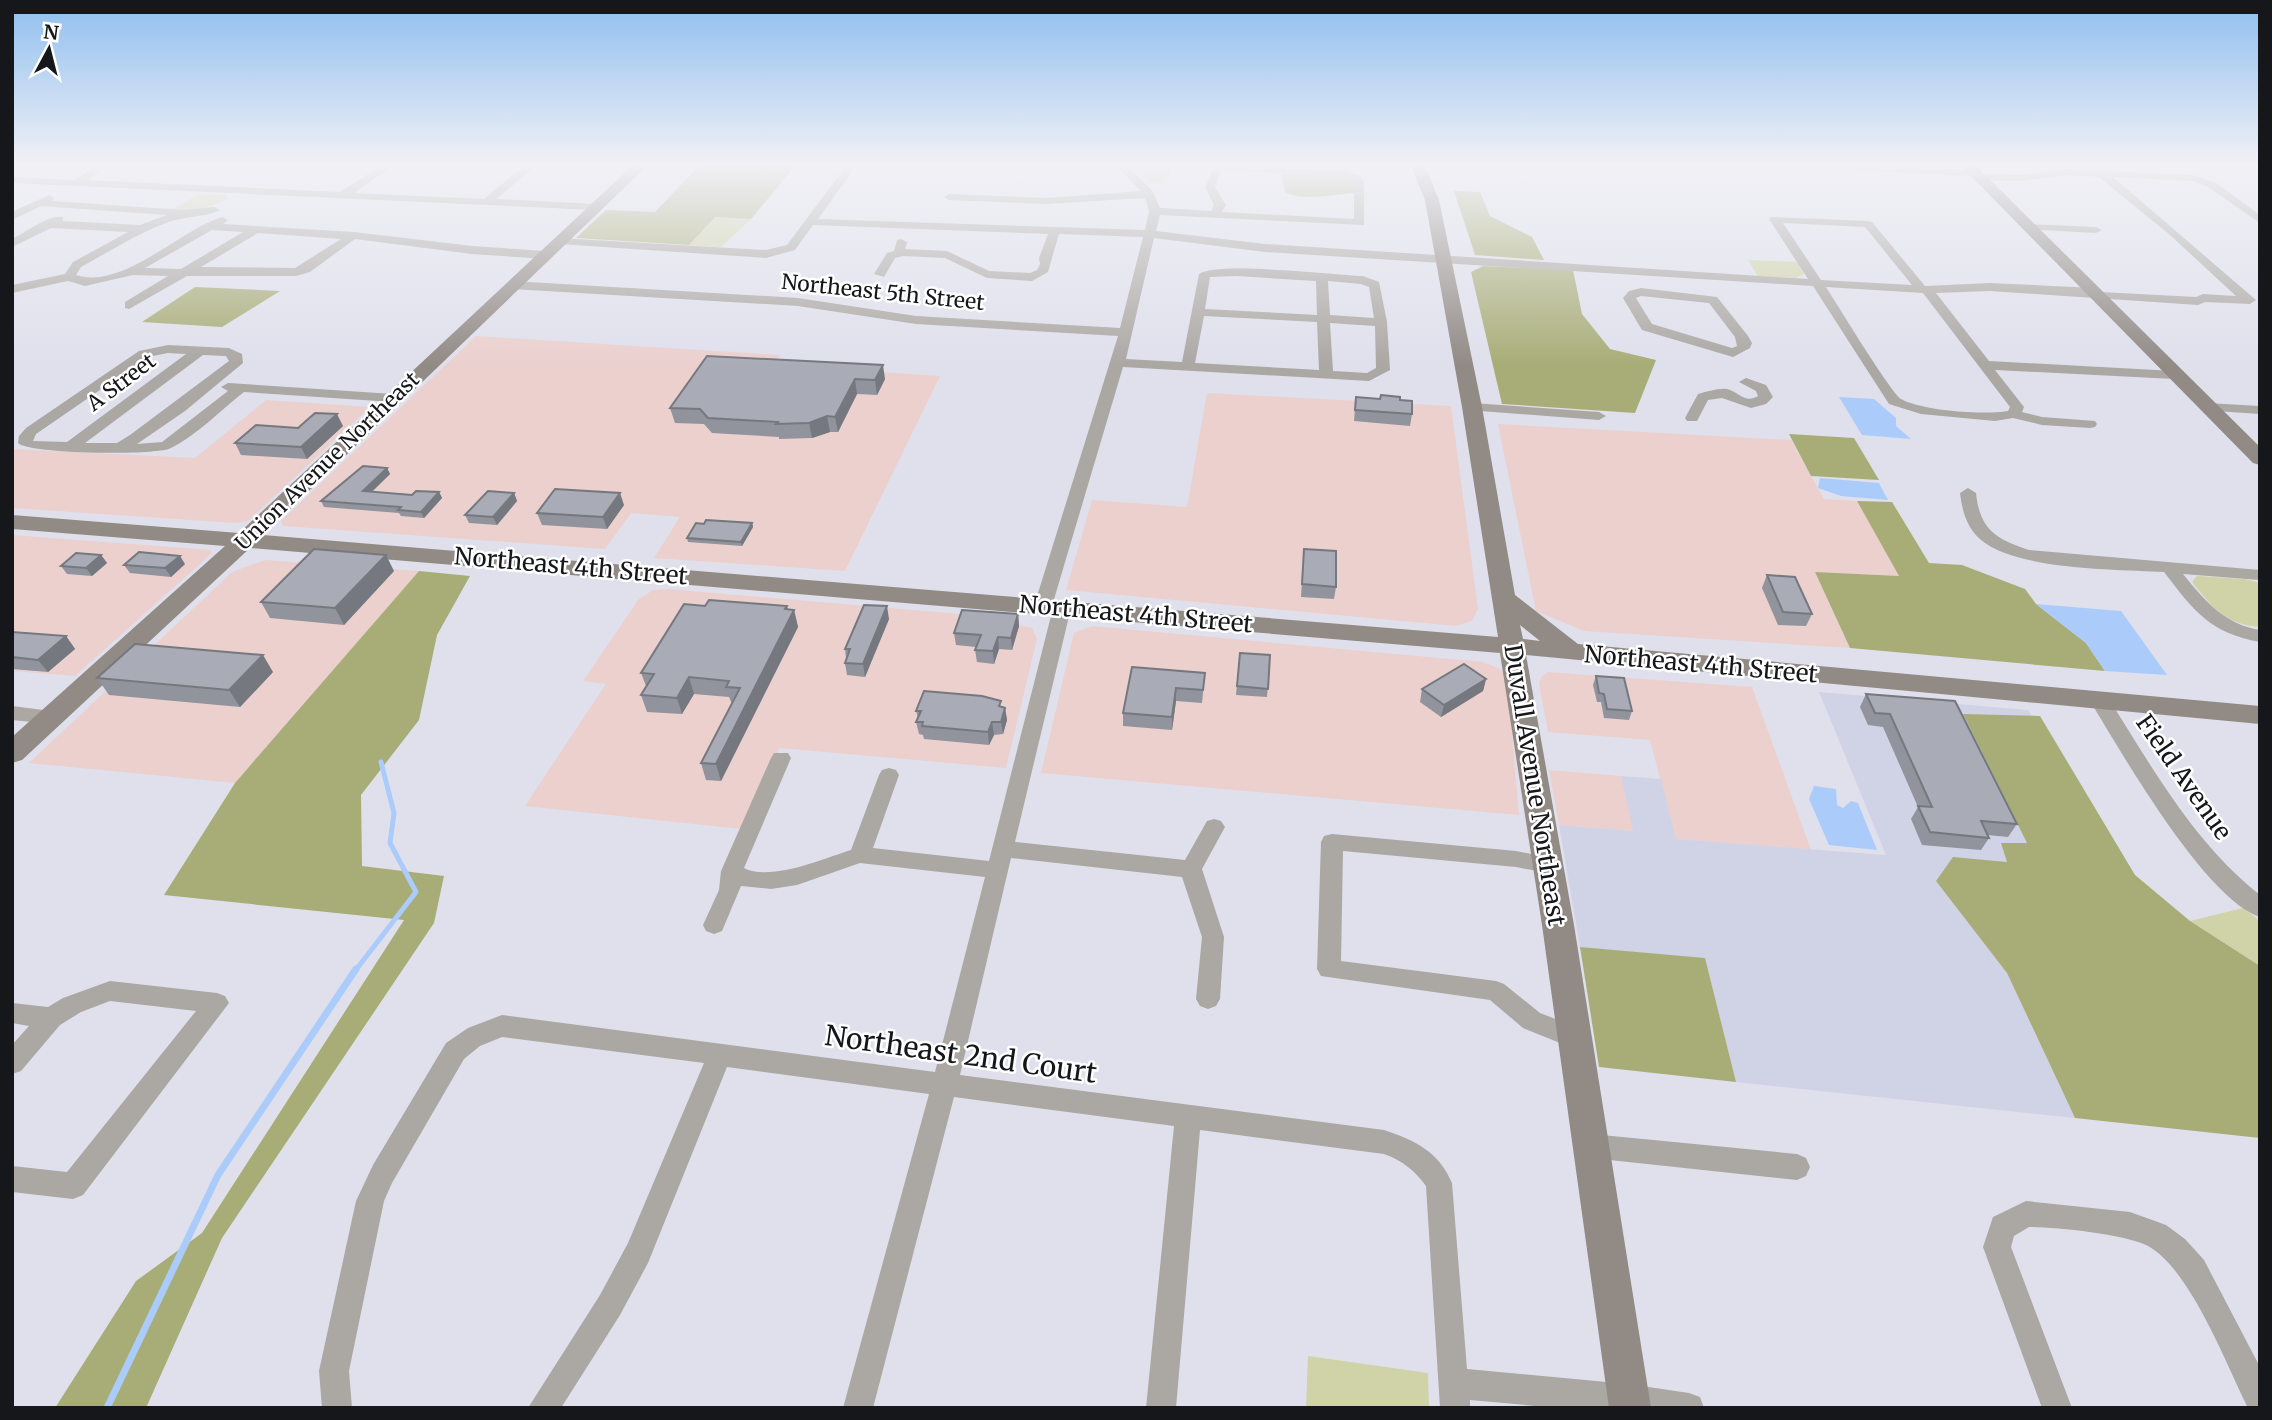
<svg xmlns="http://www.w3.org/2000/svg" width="2272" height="1420" font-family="Merriweather,serif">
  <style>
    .commercial { fill: #ebd0ce }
    .built { fill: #d0d3e5 }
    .green { fill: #cfd3a7 }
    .forest { fill: #a8ad77 }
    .water { fill: #abccfa }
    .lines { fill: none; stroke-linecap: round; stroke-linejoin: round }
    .stream-far1 { stroke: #abccfa; stroke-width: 5 }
    .stream { stroke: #abccfa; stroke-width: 7 }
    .street { fill: #aba7a3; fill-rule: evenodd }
    .secondary { fill: #918a85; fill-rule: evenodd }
    .wall { fill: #91939d }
    .shaded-wall { fill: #76787f }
    .building { fill: #a9abb6; stroke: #76787f; stroke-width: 2 }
    .labels { text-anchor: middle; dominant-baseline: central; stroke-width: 5; stroke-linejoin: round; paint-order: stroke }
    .far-street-label { font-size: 21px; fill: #16171b; stroke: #fff }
    .street-label { font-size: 24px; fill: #16171b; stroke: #fff }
    .near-street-label { font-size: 28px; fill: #16171b; stroke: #fff }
  </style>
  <rect width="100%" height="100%" fill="#dfe0ec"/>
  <g class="commercial">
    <path d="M476,336L780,355L773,365L940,376L845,571L654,558L680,517L631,513L605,549L283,526L281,521Z"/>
    <path d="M1207,393L1451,406L1478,609L1472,621L1456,626L1066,590L1092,500L1187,507Z"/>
    <path d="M266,400L370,407L248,521L236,523L12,508V449L195,458Z"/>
    <path d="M1498,424L1791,440L1824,499L1857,501L1899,576L1815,572L1850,648L1584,631L1536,611Z"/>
    <path d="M12,535L211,550L212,553L75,676L12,671Z"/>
    <path d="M265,560L419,571L235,783L29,763L232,572Z"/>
    <path d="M668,589L1019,619L1017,625L1032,628L1037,639L1006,768L780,748L741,829L525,806L606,684L583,681L639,599L653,590Z"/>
    <path d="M1092,626L1483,662L1498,668L1507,675L1519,815L1041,773L1074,633Z"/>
    <path d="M1548,672L1752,687L1811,850L1676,839L1650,740L1548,732L1539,684L1541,677Z"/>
    <path d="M1549,770L1621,776L1634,831L1559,825Z"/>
  </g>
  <path class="built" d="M1819,692L2028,710L2124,872L1953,858L2075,1118L1736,1082L1705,959L1580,947L1559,825L1633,831L1621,776L1661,779L1676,839L1886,855Z"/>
  <g class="green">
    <path d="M1131,166H1173L1165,183H1151Z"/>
    <path d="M199,194L226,195L227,199C212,207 190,213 173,209Z"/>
    <path d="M715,217L751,219L721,247L689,245Z"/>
    <path d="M1748,260L1797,262L1804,274L1796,278L1758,276Z"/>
    <path d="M2197,576L2245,579L2260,583V627C2224,624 2213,608 2192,582Z"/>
    <path d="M2243,908L2260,921V966L2190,921Z"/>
    <path d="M1308,1356L1428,1373L1429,1408H1306Z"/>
  </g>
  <g class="forest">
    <path d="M699,166H795L751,219L715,217L689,245L576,238L606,210L655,212Z"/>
    <path d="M1281,174L1340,176L1354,180L1355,193C1333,194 1304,202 1285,192Z"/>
    <path d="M1454,191L1480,192L1490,216L1532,237L1544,260L1475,255Z"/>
    <path d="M1483,266L1573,270L1582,314L1610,349L1656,360L1635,413L1502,404L1471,272Z"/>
    <path d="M195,287L280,291L222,327L142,322Z"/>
    <path d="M1789,434L1854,438L1879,480L1811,476Z"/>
    <path d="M1857,501L1892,502L1929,563L1962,565L2025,589L2036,604L2086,643L2105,671L1850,648L1815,572L1899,576Z"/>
    <path d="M419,571L470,576L437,635L419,720L361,795L362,866L444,876L434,923L222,1238L146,1408H55L136,1281L202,1233L404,920L164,895L235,783Z"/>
    <path d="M1963,714L2040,716L2135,875L2190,921L2260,966V1138L2075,1118L2007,973L1936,881L1953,857L2007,862L2001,843H2027Z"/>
    <path d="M1580,947L1705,958L1736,1082L1599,1067Z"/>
  </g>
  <g class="water">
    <path d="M1839,397L1874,399L1896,418V426L1911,439L1862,435Z"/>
    <path d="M1820,478L1879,483L1888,500L1841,496L1818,488Z"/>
    <path d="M2036,604L2121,611L2167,675L2105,671L2086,643Z"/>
    <path d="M1814,786L1836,789L1837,805L1843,808L1851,801L1858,803L1877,850L1829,845L1809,799Z"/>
  </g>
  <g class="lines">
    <path class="stream-far1" d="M355,971L416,892L390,843L394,813L381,762"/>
    <path class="stream" d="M107,1408L218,1175L356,969"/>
    <g class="street">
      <path d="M95,166H107L88,180L340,192L381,166H393L354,193L484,199L524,166H536L496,199L596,204L602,207L596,210L12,183V177L74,180Z"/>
      <path d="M846,166H856L818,219L1145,230L1149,211L1145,198L1046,204L949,200L944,197L949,194L1046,198L1141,191L1116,166H1128L1153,192L1160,208L1211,211L1214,205L1205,187L1214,166L1343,170L1360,176L1364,182V225L1160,215L1156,231L1265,244L1808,279L1769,219L1771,217L1868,221L1872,222L1925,286L1990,283L2095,288L2101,292L2196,297L2203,294L2236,296L2170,235L2099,177L2065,175L2022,181L1979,180L1974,176L1830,169L1825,166L1976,170L1981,174L2022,175L2065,169L2193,175L2216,183L2260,215V223L2208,187L2192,181L2113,177L2256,300L2250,304L2205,302L2198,305L1990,291L1936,293L1989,361L2174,371L2181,375L2174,379L1995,370L2024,407L2022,412L2042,417L2095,421L2097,424L2095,427L2090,428L2042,425L2013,418L1995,421L1921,414L1889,404L1813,286L1265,252L1154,238L1126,359L1182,362L1199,274C1216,261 1335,275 1363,276L1379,282L1387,322L1390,370L1369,381L1123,367L1052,606L1043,611L1034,606L1118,336L916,324L798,306L512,289L506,285L512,281L798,298L916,316L1120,328L1143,237L1059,234L1048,272L1032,281L987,278L945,258L903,256L895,258L884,277L874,274L887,253L894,251L897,240L901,239L907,242L905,249L947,251L989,271L1030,273L1037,270L1040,264L1039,258L1048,234L813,225L795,250L766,258L559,244L553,241L559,238L766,250L787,245ZM1221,170L1341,176L1354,182V219L1222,212L1226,205L1215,187ZM1783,223L1865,227L1912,285L1821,280ZM1236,276L1316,281L1317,315L1205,309L1210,277ZM1328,281L1361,284L1369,287L1374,318L1330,315ZM1826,287L1923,293L2010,407L2008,411C1983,415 1923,411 1901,399C1891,393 1837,304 1826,287ZM1204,316L1317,322L1319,370L1195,363ZM1330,323L1375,326L1376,368L1367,373L1333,371Z"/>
      <path d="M49,195L54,198L52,201L183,210L214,207L220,210C211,216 180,217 166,223C136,234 109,252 81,267L76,275C123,290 179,230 222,217L228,220L223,224L354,232L472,246L545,251L551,255L545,259L472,254L355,239L310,272L296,276H187L129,309L125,308V302L168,276L133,275L85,286L68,281L12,293V285L65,274L73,262L128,232L51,228L12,247V239C27,232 47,215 63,217V221L140,225L167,215L41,206L12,220V212ZM212,230L243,232L181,269L145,268ZM258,233L341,239L295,268L201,267Z"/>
      <path d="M2029,224L2096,227L2102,230L2096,233L2025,229L2023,227Z"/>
      <path d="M1641,288L1717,297L1748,336L1752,343L1750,348L1733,357L1642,330L1623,298L1629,291ZM1641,296L1709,303L1735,337L1737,346L1732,348L1652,324L1636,298Z"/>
      <path d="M168,345L229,348L242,354L243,363L185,411L137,444L162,442L228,391L221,387L228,383L393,394L400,398L393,402L244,392C222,409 196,436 171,448C156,456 28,454 18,443L19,436L26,428L139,351ZM168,353L186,354L67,442L33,441L36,434L148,357ZM203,355L226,356L229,361L130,435L117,443H85Z"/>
      <path d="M1746,378L1766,385L1773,397L1766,404L1751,408L1722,398L1708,400L1697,421H1687L1685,418L1698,394C1706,392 1718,388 1727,389C1739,392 1745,404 1758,396L1756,391L1739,382Z"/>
      <path d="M1472,403L1599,412L1606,416L1599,420L1467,410V404Z"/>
      <path d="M2206,403L2260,406V414L2201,410V404Z"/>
      <path d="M1968,488L1976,493C1980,530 1996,539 2029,550L2260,570V580L2183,574C2205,601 2224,624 2260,630V642C2210,633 2194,611 2164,572C2117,569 2006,571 1975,534C1965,522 1962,508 1960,493Z"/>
      <path d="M1062,603L1071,608L1015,842L1185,860L1207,821L1214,819L1221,821L1225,827L1202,869L1224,937L1220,999L1216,1006L1208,1009L1200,1006L1196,999L1202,937L1182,877L1011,858L960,1075L1384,1130C1415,1140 1439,1152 1452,1183L1467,1369L1628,1384L1689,1393L1700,1397L1704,1408H1558L1470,1400V1408H1440L1426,1186C1415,1171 1402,1160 1384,1154L1200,1130L1176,1408H1146L1174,1126L954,1097L873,1408H843L929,1094L727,1067L648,1263L620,1315L561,1408H528L600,1295L628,1243L704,1063L502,1037L480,1046L464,1059L392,1183L384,1201L349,1371L352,1408H322L319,1371L356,1201L373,1165L446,1043L468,1028L502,1015L935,1072L985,877L860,863L797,885L771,889L741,886L722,931L714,934L706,931L703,925L719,890L721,871L771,758L774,753H788L791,758L744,868C770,882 825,858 851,850L879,775L882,770L889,768L896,770L899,775L873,848L989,861L1053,608Z"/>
      <path d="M2100,695L2107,696C2152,767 2193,842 2260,895V917C2204,898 2122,753 2090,701L2093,696Z"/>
      <path d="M12,706L59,712L62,717L59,722L52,724L12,720Z"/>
      <path d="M1332,834L1516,851L1556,859L1559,865L1556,871L1548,873L1516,867L1343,851L1341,961L1496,981L1504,984L1540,1013L1584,1030L1587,1038L1584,1046L1575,1049L1523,1028L1490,1000L1321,976L1317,969L1321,842L1324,836Z"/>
      <path d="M110,981L217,993L225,996L229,1003L83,1195L73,1199L12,1192V1166L67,1172L196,1011L110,1001L81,1012L60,1025L21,1071L12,1074V1045L29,1026L12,1023V1003L48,1007L63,998Z"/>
      <path d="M1591,1134L1797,1154L1806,1158L1810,1167L1806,1176L1797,1180L1591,1158L1582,1155L1578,1146L1582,1137Z"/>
      <path d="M2026,1201L2130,1212L2166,1225L2185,1239L2204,1260L2260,1367V1408H2248C2226,1364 2189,1266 2146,1245C2123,1234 2055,1227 2029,1227L2014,1236L2011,1247L2072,1408H2042L1983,1247L1993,1217Z"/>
    </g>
    <g class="secondary">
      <path d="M632,166H647L263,535L1498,637L1462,407L1425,200L1411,166H1425L1439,200L1482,407L1515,595L1578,644L2260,706V724L1526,655L1574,925L1651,1408H1609L1542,925L1500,653L250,548L22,760L12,763V737L225,546L12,529V515L239,533ZM1520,625L1540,641L1523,639Z"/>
      <path d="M1961,166H1976L2260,447V465L2253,463Z"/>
    </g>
  </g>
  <g class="wall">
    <path d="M707,356L885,379L877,395L857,394L838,432H830L812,438L779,439V437L712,433L704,424L675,423L670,408Z"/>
    <path d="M1356,397L1400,400L1412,414L1410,426L1354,421Z"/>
    <path d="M343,426L307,459L241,455L235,443L298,428Z"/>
    <path d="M387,468L390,474L372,492L412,495L439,492L442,498L424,518L401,516L399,513L324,507L321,501Z"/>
    <path d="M514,493L517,501L497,525L469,523L465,515Z"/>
    <path d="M624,505L607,529L542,525L537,513Z"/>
    <path d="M752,523L753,527L742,546L688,542L687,538Z"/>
    <path d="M1304,549L1336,587L1334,599L1301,597Z"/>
    <path d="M101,555L107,563L92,576L67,574L61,566Z"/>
    <path d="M185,564L171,577L130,573L124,565Z"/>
    <path d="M394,571L344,625L270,618L261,602Z"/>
    <path d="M1767,575L1812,614L1806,626L1778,625L1762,588Z"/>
    <path d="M787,610H794L798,627L721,781L706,780L701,763L732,704L729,697L694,694L682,714L647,712L641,695L646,686L641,673Z"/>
    <path d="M1018,614L1019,626L1012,650L999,649L994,664L977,662L975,650L976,647L956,645L954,633Z"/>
    <path d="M889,619L865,677L847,675L845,663L846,658L845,649Z"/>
    <path d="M12,632L66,636L75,649L48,672L12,669Z"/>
    <path d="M1240,653L1270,655L1267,697L1236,695Z"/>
    <path d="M273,672L240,707L109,695L97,678Z"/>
    <path d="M1205,673L1202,703L1176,701L1172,730L1123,726V713Z"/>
    <path d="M1596,676L1632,711L1629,720L1604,718L1601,702H1597L1593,685Z"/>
    <path d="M1486,679L1483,691L1441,717L1420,702L1422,689Z"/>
    <path d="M1866,694L2017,824L2008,837L1988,835L1989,838L1981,850L1922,845L1911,819L1918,807L1883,727L1868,725L1860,707Z"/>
    <path d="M1001,707L1005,708L1007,720L1003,734L994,735L989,745L924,739L923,735L919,734L916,722L918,718L916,711Z"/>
  </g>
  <g class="shaded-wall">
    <path d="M883,365L885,379L877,395L875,380Z"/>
    <path d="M855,379L857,394L838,432L835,417Z"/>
    <path d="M337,414L343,426L307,459L301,447Z"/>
    <path d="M827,416L830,432L812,438L809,423Z"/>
    <path d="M387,468L390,474L366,497L363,491Z"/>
    <path d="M439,492L442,498L424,518L421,512Z"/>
    <path d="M514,493L517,501L497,525L493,517Z"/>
    <path d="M620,493L624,505L607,529L603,517Z"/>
    <path d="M752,523L753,527L742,546L741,542Z"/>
    <path d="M101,555L107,563L92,576L86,568Z"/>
    <path d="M386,555L394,571L344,625L335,608Z"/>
    <path d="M180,556L185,564L171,577L165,568Z"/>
    <path d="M787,606L790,619L794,610L798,627L721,781L716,764Z"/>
    <path d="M887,606L889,619L865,677L863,664Z"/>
    <path d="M1018,614L1019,626L1012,650L1011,638Z"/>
    <path d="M66,636L75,649L48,672L38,660Z"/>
    <path d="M998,637L999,649L994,664L993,651Z"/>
    <path d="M263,655L273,672L240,707L229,690Z"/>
    <path d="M689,677L694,694L682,714L677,698Z"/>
    <path d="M1486,679L1483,691L1441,717L1444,705Z"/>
    <path d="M1176,688V701L1172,730V717Z"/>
    <path d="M1005,708L1007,720L1003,734L1001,722Z"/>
    <path d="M992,722L994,735L989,745L988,732Z"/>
  </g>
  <g class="building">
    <path d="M707,356L883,365L875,380L855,379L835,417L827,416L809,423L776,424L778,422L708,418L700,409L670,408Z"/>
    <path d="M1381,395L1400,397V400L1412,401V414L1355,410L1356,397L1380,399Z"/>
    <path d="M315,413L337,414L301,447L235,443L256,425L298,428Z"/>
    <path d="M363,466L387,468L363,491L412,495L416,491L439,492L421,512L398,510L401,507L321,501Z"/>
    <path d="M555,489L620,493L603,517L537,513Z"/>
    <path d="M488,491L514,493L493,517L465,515Z"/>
    <path d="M706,520L752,523L741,542L687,538L696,523L704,524Z"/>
    <path d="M314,549L386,555L335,608L261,602Z"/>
    <path d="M1304,549L1336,551V587L1302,584Z"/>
    <path d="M139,552L180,556L165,568L124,565Z"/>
    <path d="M76,553L101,555L86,568L61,566Z"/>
    <path d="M1767,575L1795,577L1812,614L1783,612Z"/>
    <path d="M709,600L787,606L785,609L794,610L716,764L701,763L740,688L726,687L729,681L689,677L677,698L641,695L654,674L641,673L684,604L705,606Z"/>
    <path d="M864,605L887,606L863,664L845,663L850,649H845Z"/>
    <path d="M962,610L1018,614L1011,638L998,637L993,651L975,650L981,635L954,633Z"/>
    <path d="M12,632L66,636L38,660L12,657Z"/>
    <path d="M135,644L263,655L229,690L97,678Z"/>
    <path d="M1240,653L1270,655L1268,689L1237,686Z"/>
    <path d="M1464,664L1486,679L1444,705L1422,689Z"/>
    <path d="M1132,667L1205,673L1203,690L1176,688L1172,717L1123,713Z"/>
    <path d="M1596,676L1624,678L1632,711L1607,709L1604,694L1599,693Z"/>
    <path d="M924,691L982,696L1001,701L999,706L1005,708L1001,722H992L988,732L922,726L923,722H916L921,711H916Z"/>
    <path d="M1866,694L1955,701L2017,824L1981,821L1989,838L1930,832L1918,806L1932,807L1890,714L1875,713Z"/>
  </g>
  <linearGradient id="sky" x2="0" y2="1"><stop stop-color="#8fbeef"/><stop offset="0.45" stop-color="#f1f1f6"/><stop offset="1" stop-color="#f1f1f6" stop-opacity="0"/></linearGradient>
  <rect width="2272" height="365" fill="url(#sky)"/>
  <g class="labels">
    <g class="far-street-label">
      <text transform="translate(883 292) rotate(6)">Northeast 5th Street</text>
      <text transform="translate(121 382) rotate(-37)">A Street</text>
      <text transform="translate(327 461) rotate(-44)">Union Avenue Northeast</text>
    </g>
    <g class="street-label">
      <text transform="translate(571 566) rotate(5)">Northeast 4th Street</text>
      <text transform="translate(1136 614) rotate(5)">Northeast 4th Street</text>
      <text transform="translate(1701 664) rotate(5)">Northeast 4th Street</text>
      <text transform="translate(2184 777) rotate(55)">Field Avenue</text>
      <text transform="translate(1535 785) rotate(81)">Duvall Avenue Northeast</text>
    </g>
    <g class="near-street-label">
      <text transform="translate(961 1054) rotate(8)">Northeast 2nd Court</text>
    </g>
  </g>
  <rect width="2272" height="1420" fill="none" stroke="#16171b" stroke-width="28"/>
  <g transform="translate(49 49) rotate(7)" stroke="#ffffff" stroke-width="5" paint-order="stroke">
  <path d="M0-5L12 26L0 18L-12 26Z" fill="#16171b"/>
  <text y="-10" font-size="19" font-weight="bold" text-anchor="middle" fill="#16171b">N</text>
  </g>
</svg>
